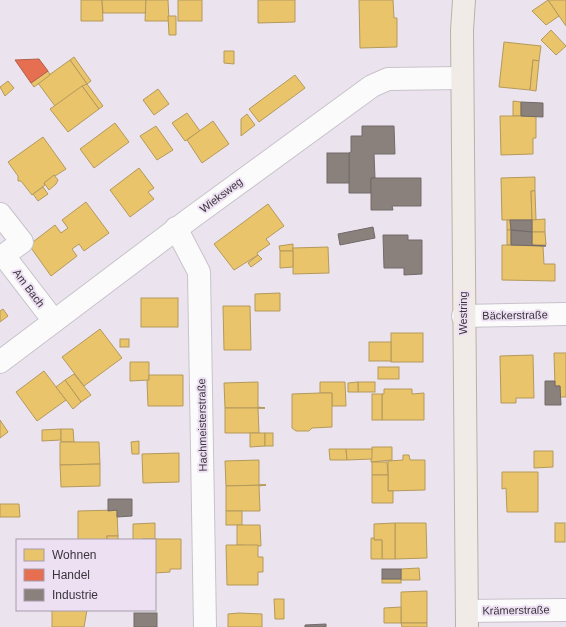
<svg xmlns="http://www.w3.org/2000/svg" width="566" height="627" font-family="Helvetica,sans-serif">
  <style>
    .homes { fill: #e9c46a; stroke: #b4995c }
    .shops { fill: #e76f51; stroke: #b35e4b }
    .industry { fill: #8a817c; stroke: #726a69 }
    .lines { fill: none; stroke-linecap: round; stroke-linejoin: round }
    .minor-casing { stroke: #c8c2ca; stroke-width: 24 }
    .major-casing { stroke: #bbb0a9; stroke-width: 24 }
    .minor { stroke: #fcfbfc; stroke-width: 22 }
    .major { stroke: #f0ebe6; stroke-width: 22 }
    .labels { text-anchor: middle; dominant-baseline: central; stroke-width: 4; stroke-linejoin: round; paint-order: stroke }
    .street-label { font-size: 11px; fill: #3a353c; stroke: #ede0f2 }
  </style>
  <rect width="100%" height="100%" fill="#ebe4ee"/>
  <g class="homes">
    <path d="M81,0H102L103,21H81Z"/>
    <path d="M102,0H146V13H103Z"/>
    <path d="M146,0H168L169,21H145Z"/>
    <rect x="178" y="0" width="24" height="21"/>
    <path d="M258,0H295V22L258,23Z"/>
    <path d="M359,0H393L394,18H397V47L360,48Z"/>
    <path d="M548,0H566V26L559,16Z"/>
    <path d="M548,0L559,16L546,25L532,11Z"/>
    <path d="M168,16H176V35H169Z"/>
    <path d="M551,30L566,46L556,55L541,40Z"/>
    <path d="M504,42L541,46L539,61L533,60L530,90L499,87Z"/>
    <path d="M224,51H234V64L224,63Z"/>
    <path d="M74,57L91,81L87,84L70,60Z"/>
    <path d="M70,60L87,84L55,106L38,83Z"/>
    <path d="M533,60L539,61L536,91L530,90Z"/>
    <path d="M48,71L50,75L34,87L31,83Z"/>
    <path d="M295,75L305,88L259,122L249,109Z"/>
    <path d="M8,81L14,88L5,96L0,87Z"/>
    <path d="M87,84L103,106L99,109L82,86Z"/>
    <path d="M82,86L99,109L68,132L50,109Z"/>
    <path d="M158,89L169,104L154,115L143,100Z"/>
    <path d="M513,101L521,102V116H513Z"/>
    <path d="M187,113L200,131L185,141L172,123Z"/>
    <path d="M247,114L255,125L241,136V119Z"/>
    <path d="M500,116H536V138H533V154L501,155Z"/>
    <path d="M213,121L229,144L202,163L187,140Z"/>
    <path d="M115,123L129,142L94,168L80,149Z"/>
    <path d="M156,126L173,150L157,160L140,136Z"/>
    <path d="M43,137L66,169L44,183L45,185L32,195L21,181H18V176L8,162Z"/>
    <path d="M139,168L154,188L148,192L154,199L130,217L110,190Z"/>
    <path d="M54,175L58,180L56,184L49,190L44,183Z"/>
    <path d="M535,177V191H531L532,220H502L501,178Z"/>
    <path d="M43,187L48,194L38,201L33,194Z"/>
    <path d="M531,191H535L536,220H532Z"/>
    <path d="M86,202L109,233L84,251L79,244L72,249L77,256L51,276L29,245L55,225L61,233L68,228L62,220Z"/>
    <path d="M268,204L284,226L266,239L270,244L257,253L258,255L234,270L214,244Z"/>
    <path d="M545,219V232H532V220Z"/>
    <path d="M507,220H510L511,230H507Z"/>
    <rect x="507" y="230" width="4" height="15"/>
    <path d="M532,232H545L546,245H532Z"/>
    <path d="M293,244V251H280L279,246Z"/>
    <path d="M502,245L543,246L544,264H555V281L502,280Z"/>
    <path d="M328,247L329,273L293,274V248Z"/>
    <path d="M280,251H293V267L280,268Z"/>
    <path d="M258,255L262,259L251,267L248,263Z"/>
    <path d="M280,293V311H255V294Z"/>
    <rect x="141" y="298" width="37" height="29"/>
    <path d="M223,306H250L251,350H224Z"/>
    <path d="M3,309L8,316L0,322V311Z"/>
    <path d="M100,329L122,358L84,386L62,357Z"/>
    <rect x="391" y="333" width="32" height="29"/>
    <rect x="120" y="339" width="9" height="8"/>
    <rect x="369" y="342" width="22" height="19"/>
    <path d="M554,353H566V397H560V386H555Z"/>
    <path d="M533,355L534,398H516V403H501L500,356Z"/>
    <path d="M130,362H149V380L130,381Z"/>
    <rect x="378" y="367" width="21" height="12"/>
    <path d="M44,371L66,400L37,421L16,392Z"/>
    <path d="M74,374L91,395L81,402L65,380Z"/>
    <path d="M149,375H183V406H148L147,381L149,380Z"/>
    <path d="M65,380L81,402L73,409L56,387Z"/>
    <path d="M258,382V407L265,408H225L224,383Z"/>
    <path d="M320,382H345L346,406H332V393H320Z"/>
    <rect x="358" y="382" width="17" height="10"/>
    <path d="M358,382V392H348V383Z"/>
    <path d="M384,389H412V394L424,393V420H382V394H384Z"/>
    <path d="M320,393H332V427L312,428L309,431H296L292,428V394Z"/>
    <rect x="372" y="394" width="10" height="26"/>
    <path d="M225,408H265H258L259,433H225Z"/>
    <path d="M0,420L8,432L0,438Z"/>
    <path d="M61,429V440L42,441V430Z"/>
    <path d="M61,429H73L74,442H61Z"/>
    <path d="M250,433H265V446L250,447Z"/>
    <rect x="265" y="433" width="8" height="13"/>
    <path d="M139,441V454H132L131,442Z"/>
    <path d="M60,442H99L100,464L60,465Z"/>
    <path d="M372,447H392V460L371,462Z"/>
    <path d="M329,449H346L347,460H330Z"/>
    <path d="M346,449H372V459L347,460Z"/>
    <path d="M534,451H553V467L534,468Z"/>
    <path d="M179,453V482L143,483L142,454Z"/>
    <path d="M403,455H409L410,460H425V490L388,491V461L403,460Z"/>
    <path d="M259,460V485H266L226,486L225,461Z"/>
    <path d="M372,462H387L388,475H372Z"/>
    <path d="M100,464V486L61,487L60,465Z"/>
    <path d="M502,472H538V512H507L506,488L502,489Z"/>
    <path d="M372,475H388V491H393V503H372Z"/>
    <path d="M266,485L259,486L260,511H226V486Z"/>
    <path d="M0,504H19L20,517H0Z"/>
    <path d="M117,510L118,536H107V540H78V511Z"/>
    <rect x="226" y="511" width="16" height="14"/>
    <path d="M155,523V539L133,540V524Z"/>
    <path d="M395,523H426L427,558L395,559Z"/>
    <path d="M395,523V559H382V540H374V524Z"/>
    <rect x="555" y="523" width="10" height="19"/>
    <path d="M237,525H260L261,546L237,545Z"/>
    <rect x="107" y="536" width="11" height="4"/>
    <path d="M371,538H374V540H382V559H371Z"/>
    <path d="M143,539H181V569H170V572L155,573V540Z"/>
    <path d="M226,545H258V557H263V572H258V585H227Z"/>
    <path d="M419,568L420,580H401V569Z"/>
    <rect x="382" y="579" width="19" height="4"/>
    <path d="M427,591V623H401V592Z"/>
    <path d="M274,599H284V619H275Z"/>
    <path d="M401,607V623H384V608Z"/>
    <path d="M52,610H87L84,627H52Z"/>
    <path d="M239,613L262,614V627H228V614Z"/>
    <path d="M401,623H427V627H402Z"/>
  </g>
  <path class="shops" d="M39,59L48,71L31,83L15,60Z"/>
  <g class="industry">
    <path d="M521,102L543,103V117L521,116Z"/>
    <path d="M362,126H394L395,154H374L375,178H371V193H349V153L351,152V136H362Z"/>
    <rect x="327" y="153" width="22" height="30"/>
    <path d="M371,178H421V206H392L393,210H371Z"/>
    <path d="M510,220H532V232L511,230Z"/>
    <path d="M373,227L375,238L340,245L338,234Z"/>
    <path d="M511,230L532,232V245L546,246L511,245Z"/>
    <path d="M383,235H408V240H422V274L404,275V268H384Z"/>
    <path d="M545,381H555V386H560L561,405H545Z"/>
    <path d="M108,499H132V516L117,517V510L108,511Z"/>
    <rect x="382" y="569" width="19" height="10"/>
    <rect x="134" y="613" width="23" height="14"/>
    <path d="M326,624V627H305V625Z"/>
  </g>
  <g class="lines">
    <g class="minor-casing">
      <g id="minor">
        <path d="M0,214L22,242L0,258"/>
        <path d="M176,228L199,272L205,627"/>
        <path d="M4,256L54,321"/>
        <path d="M463,316L566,314"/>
        <path d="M0,362L191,218L372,86L388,79L462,78"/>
        <path d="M467,611L566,610"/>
      </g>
    </g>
    <g class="major-casing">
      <path id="major" d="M464,0L462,30L467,627"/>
    </g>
    <use href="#minor" class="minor"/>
    <use href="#major" class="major"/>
  </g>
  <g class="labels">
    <g class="street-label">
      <text transform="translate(221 195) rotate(-37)">Wieksweg</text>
      <text transform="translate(29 288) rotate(53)">Am Bach</text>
      <text transform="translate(463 313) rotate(-90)">Westring</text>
      <text transform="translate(515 315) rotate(-1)">Bäckerstraße</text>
      <text transform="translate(202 425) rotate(-91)">Hachmeisterstraße</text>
      <text transform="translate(516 610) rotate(-1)">Krämerstraße</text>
    </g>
  </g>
  <rect x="16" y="539" width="140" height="72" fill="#ede0f2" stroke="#a59ca9"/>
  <rect x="24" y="549" width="20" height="12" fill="#e9c46a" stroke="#a59ca9"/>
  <text x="52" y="559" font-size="12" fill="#3a353c">Wohnen</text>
  <rect x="24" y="569" width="20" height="12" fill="#e76f51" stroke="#a59ca9"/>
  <text x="52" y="579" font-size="12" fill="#3a353c">Handel</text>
  <rect x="24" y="589" width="20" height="12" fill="#8a817c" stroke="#a59ca9"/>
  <text x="52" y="599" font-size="12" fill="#3a353c">Industrie</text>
</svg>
